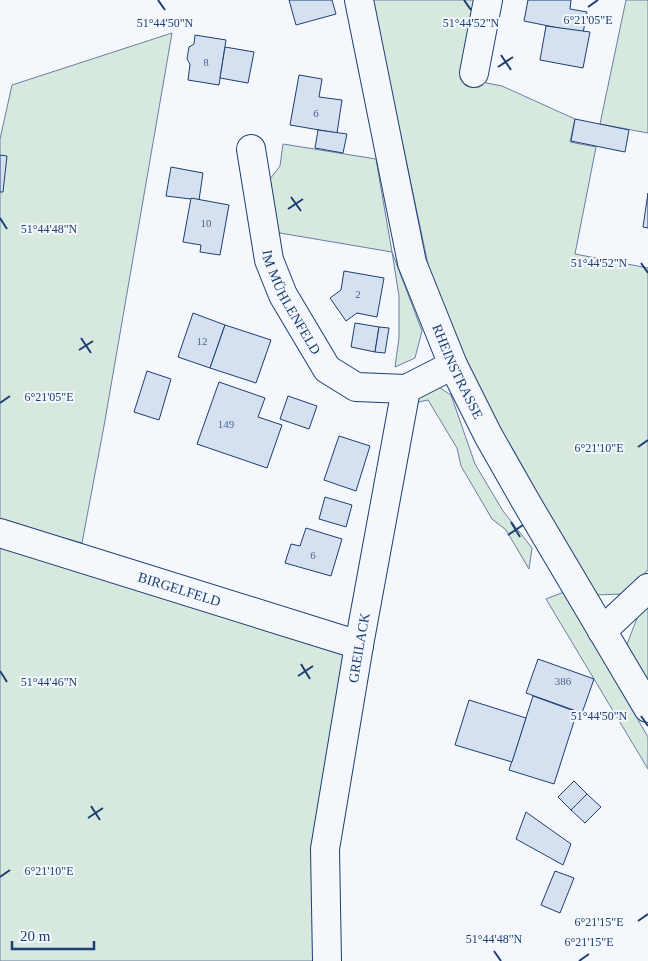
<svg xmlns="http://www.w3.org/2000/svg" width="648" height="961" font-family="'Times New Roman',serif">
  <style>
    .green { fill: #d7e8df; stroke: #687fa3 }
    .building { fill: #d5e0f0; stroke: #1d3f73 }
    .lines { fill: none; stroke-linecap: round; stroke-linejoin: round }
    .minor-casing { stroke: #1d3f73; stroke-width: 30 }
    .major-casing { stroke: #1d3f73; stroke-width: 30 }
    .minor { stroke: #f4f7fb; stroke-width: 28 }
    .major { stroke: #f4f7fb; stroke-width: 28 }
    .ticks { fill: none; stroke: #1d3f73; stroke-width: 2 }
    .labels { text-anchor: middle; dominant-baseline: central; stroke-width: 4; stroke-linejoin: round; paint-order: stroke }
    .number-label { font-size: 11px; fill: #4b6792 }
    .street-label { font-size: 14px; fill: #1d3f73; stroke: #f4f7fb }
    .ticks-label { font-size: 12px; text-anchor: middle; fill: #1d3f73; stroke: #f4f7fb; stroke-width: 4; stroke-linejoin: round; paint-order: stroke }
  </style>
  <rect width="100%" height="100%" fill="#f4f7fb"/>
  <g class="green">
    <path d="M372,0H482L466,79L502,86L575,119L570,142L596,147L575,254L648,268V570L622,594L596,595L494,421L458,348L429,269Z"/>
    <path d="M626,0H648V133L600,124Z"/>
    <path d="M172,33L104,426L82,543L0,521V139L12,85Z"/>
    <path d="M283,144L376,159L392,252L422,331L415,358L395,367L399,338V296L392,252L274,232L270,179L280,166Z"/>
    <path d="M434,384L451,395L475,464L503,511L532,548L529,569L506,530L492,519L461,466L457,448L428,400L414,403Z"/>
    <path d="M0,544L344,650L318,961H0Z"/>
    <path d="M564,592L648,737V769L546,599Z"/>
    <path d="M648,605V682L626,647L639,613Z"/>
  </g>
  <g class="building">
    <path d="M289,0H332L336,14L296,25Z"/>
    <path d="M528,0H571L570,9L587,12L583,33L524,21Z"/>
    <path d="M546,26L590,32L583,68L540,60Z"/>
    <path d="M195,35L226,40L219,85L188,80L190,64L187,59L189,47L194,44Z"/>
    <path d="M225,47L254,52L248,83L220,78Z"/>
    <path d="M299,75L322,79L319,97L342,100L337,133L290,125Z"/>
    <path d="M575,119L629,130L625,152L571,141Z"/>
    <path d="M318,130L347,134L343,153L315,148Z"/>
    <path d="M0,155L7,156L3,192H0Z"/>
    <path d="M171,167L203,173L199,200L166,196Z"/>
    <path d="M648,193V228L643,227Z"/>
    <path d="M191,198L229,205L220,255L200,252L201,245L183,242Z"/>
    <path d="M344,271L384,278L377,317L357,313L346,321L330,298L341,290Z"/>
    <path d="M193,313L225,325L210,368L178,357Z"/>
    <path d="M355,323L379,327L375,352L351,347Z"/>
    <path d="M225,325L271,340L256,383L210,368Z"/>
    <path d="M379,327L389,328L385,353L375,352Z"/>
    <path d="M147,371L171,379L159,420L134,412Z"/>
    <path d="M219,382L265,398L258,417L282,425L267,468L197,444Z"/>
    <path d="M288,396L317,406L309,429L280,419Z"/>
    <path d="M339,436L370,446L356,491L324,480Z"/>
    <path d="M325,497L352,505L346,527L319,519Z"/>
    <path d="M306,528L342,539L331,576L285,563L291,544L300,546Z"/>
    <path d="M538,659L594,679L582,713L526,693Z"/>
    <path d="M533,696L577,712L554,784L509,770Z"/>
    <path d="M469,700L526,718L512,762L455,745Z"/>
    <path d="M574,781L587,794L571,810L558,797Z"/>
    <path d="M587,794L601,807L585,823L571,810Z"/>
    <path d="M526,812L571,844L563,865L516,839Z"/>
    <path d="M555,871L574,878L560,913L541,905Z"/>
  </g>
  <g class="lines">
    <g class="minor-casing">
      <g id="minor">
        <path d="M474,73L488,0"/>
        <path id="s1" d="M251,149L269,260L283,295L327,369L356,387L406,389"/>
        <path id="s2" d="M0,533L359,645"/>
        <path d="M602,631L648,588"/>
        <path id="s3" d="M327,961L325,849L359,645L406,389L453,365"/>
      </g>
    </g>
    <g class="major-casing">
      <g id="major">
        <path id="s4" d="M359,0L412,263L453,365L488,435L526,502L648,708"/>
      </g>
    </g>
    <use href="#minor" class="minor"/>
    <use href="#major" class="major"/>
  </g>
  <path class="ticks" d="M158,0L165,10M464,0L471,10M588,7L598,0M501,55L511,70M498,67L513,57M291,197L301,211M288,209L303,199M0,218L7,229M641,263L648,273M81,338L91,353M79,350L93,341M0,403L10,396M638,447L648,440M511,522L520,537M508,535L523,525M301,664L310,679M0,671L7,682M298,676L313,666M641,716L648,726M91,806L100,820M88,818L103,808M0,877L10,870M638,921L648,914M494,951L501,961M579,961L589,954"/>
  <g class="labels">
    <g class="number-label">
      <text x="206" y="62">8</text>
      <text x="316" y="113">6</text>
      <text x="206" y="223">10</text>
      <text x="358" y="294">2</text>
      <text x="202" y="341">12</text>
      <text x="226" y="424">149</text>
      <text x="313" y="555">6</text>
      <text x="563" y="681">386</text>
    </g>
    <g class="street-label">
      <text stroke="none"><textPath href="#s1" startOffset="160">IM MÜHLENFELD</textPath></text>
      <text stroke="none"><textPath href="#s4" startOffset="386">RHEINSTRASSE</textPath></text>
      <text stroke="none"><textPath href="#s2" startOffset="188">BIRGELFELD</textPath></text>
      <text stroke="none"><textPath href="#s3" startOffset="316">GREILACK</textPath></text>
    </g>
  </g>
  <g class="ticks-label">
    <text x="588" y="24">6°21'05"E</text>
    <text x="165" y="27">51°44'50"N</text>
    <text x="471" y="27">51°44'52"N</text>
    <text x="49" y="233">51°44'48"N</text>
    <text x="599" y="267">51°44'52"N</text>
    <text x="49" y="401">6°21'05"E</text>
    <text x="599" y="452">6°21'10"E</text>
    <text x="49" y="686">51°44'46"N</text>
    <text x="599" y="720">51°44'50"N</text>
    <text x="49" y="875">6°21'10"E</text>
    <text x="599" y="926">6°21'15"E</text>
    <text x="494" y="943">51°44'48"N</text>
    <text x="589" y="946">6°21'15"E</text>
  </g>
  <path d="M12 941v8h82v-8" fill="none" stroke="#1d3f73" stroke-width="2.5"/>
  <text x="20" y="941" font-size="15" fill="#1d3f73" stroke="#f4f7fb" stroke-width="4" paint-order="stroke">20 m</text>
</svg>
